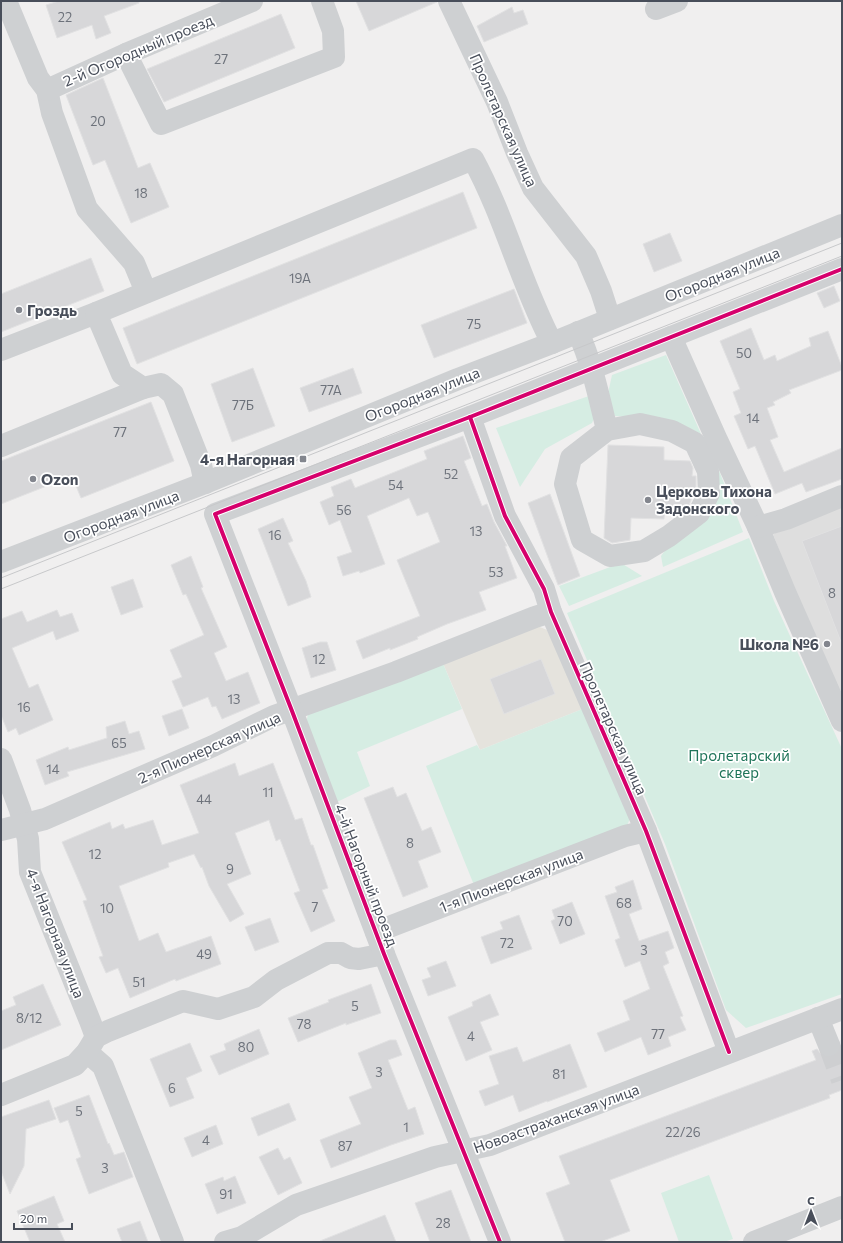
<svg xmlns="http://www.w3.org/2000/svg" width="843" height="1243" font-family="Commissioner,sans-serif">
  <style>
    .commercial { fill: #e5e3dd }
    .education { fill: #dedede }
    .green { fill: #d6ede3 }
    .building { fill: #d7d7d9; stroke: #e1e1e2 }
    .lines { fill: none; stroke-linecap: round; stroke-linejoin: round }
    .minor-tunnel { stroke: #cecfd1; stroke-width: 22; stroke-dasharray: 22 11; stroke-linecap: butt }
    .minor { stroke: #ced0d2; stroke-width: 22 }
    .tram { stroke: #c7c8ca; stroke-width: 1 }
    .cycleway-casing { stroke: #fff; stroke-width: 6 }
    .cycleway { stroke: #d6006c; stroke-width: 4 }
    .poi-dot { fill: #83868e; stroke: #fff; stroke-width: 1.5 }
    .labels { text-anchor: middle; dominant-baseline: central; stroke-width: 3.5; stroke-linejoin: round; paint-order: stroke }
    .number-label { font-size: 13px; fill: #6d727b }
    .street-label { font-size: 15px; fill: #484e5a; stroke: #fff }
    .poi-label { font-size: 15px; font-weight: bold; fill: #484e5a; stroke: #fff; text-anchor: start }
    .park-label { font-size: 15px; fill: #1f755a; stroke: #fff }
  </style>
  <rect width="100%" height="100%" fill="#f0efef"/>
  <path class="commercial" d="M535,625L547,630L585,708L480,750L442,661Z"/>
  <path class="education" d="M842,503V714L773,534Z"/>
  <g class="green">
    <path d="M666,355L701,434L672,420L615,416L607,398L612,375Z"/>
    <path d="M589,396L596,414L592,423L545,449L520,487L496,428Z"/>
    <path d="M718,468L743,532L663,567L661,556L675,537Z"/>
    <path d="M749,538L774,601L842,749V994L746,1028L726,1010L665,844L567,613Z"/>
    <path d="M621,563L642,576L569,606L559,586Z"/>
    <path d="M442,661L462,709L357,752L370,786L337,802L306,723L309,710Z"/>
    <path d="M585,708L630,818L627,826L474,885L426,766L477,745L480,750Z"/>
    <path d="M709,1175L733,1239L724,1242H679L661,1193Z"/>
  </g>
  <g class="building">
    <path d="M59,1H139V3L104,16L111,33L96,39L92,25L57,38L46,5Z"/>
    <path d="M356,1H437V2L369,31Z"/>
    <path d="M512,7L514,13L523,10L528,24L484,42L477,26Z"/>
    <path d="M281,14L295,48L164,102L147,69Z"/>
    <path d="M103,78L138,168L150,163L169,207L131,223L105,160L93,165L66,95Z"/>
    <path d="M463,192L477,228L137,364L123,328Z"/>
    <path d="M670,233L682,261L654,272L643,244Z"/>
    <path d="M91,258L104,291L1,332V294Z"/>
    <path d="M834,286L840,301L824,308L817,293Z"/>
    <path d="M514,289L527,323L434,358L421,325Z"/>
    <path d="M751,328L764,360L775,355L777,361L811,346L809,338L828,331L842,367V370L789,390L791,393L773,402L775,405L767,408L778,437L770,440L784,472L842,448V479L806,492L802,483L775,494L755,446L748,449L734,416L741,413L733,392L740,389L720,341Z"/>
    <path d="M253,368L275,426L232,442L211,384Z"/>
    <path d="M353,368L362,393L309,412L300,388Z"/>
    <path d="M151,402L174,461L81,498L72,476L1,504V461Z"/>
    <path d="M463,436L471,458L464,461L482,506L487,504L494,522L507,546H505L517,578L479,592L486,610L447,624L417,637L418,639L390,650V648L363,659L356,641L420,616L397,560L440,542L428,512L417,516L409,498L367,516L385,564L360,573L359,571L343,576L337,557L352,552L340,520L329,525L320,502L334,496L331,487L351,479L355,488L427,459L424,451Z"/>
    <path d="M608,445L664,447V460L690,461L693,468L692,476H696V490L695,494L692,493L691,500L689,505L685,508L665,507L664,519L631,518L630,540L612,543L604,538Z"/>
    <path d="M550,494L580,576L558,585L528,503Z"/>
    <path d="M283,518L293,541L288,543L306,581L311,597L288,606L258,529Z"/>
    <path d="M842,526V642H841L802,541Z"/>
    <path d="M191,556L203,587L201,588L227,647L214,653L226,681L248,672L260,703L222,719L216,706L212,707L208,697L183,707L172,681L182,677L170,650L204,635L186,594L183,595L171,565Z"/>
    <path d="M133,579L143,607L121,615L111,587Z"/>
    <path d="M57,610L60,617L72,613L79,631L56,640L53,631L12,648L29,688L38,684L53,720L19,735L16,728L8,732L1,715V619L22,611L27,622Z"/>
    <path d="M320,642H327L336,670L311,678L302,648Z"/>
    <path d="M541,659L555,694L504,714L490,679Z"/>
    <path d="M182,709L189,728L169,736L162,716Z"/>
    <path d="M125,721L129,734L139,731L145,749L67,772L69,776L45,785L36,760L68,747L69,750L107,738L106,727Z"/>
    <path d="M235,763L239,776L273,763L295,820L302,818L311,845H313L328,888L322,890L335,921L311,932L294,893L300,891L280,839L276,841L269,820L235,833L251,874L227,884L244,914L230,922L209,886L202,867L201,868L194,854L168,863L169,867L119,886L139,941L158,933L166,952L211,936L221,964L176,981L175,979L130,998L118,968L106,973L99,957L103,956L83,901L87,900L62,842L110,822L112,829L123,824L125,829L153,820L162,845L199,833L180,785Z"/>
    <path d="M393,787L397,797L406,793L422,831L431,827L441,852L418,861L428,887L403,897L364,798Z"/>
    <path d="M633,880L642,909L629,914L639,941L668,931L674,948L665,952L669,963L663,966L683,1016L680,1017L686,1030L668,1037L671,1046L648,1055L641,1037L605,1052L597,1033L630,1020L623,1001L650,989L640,961L625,967L615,940L620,938L605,896L617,892L615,887Z"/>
    <path d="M572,902L585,934L560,944L551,921L555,919L552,910Z"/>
    <path d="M519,915L532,949L491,964L481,937L503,929L500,922Z"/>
    <path d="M270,918L279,942L255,951L245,927Z"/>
    <path d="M446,961L456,986L428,996L422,980L431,977L427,968Z"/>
    <path d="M43,984L61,1025L1,1050V1011L16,1005L13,997Z"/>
    <path d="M371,984L381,1013L346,1025V1023L298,1042L288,1018L329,1002L328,1000Z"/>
    <path d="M490,994L499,1015L480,1022L492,1050L466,1061L448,1017L473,1006L472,1002Z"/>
    <path d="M259,1029L269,1054L219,1075L210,1056L226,1050L224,1044Z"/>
    <path d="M390,1040H396L402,1055L388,1060L408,1110L415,1107L424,1134L391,1145L331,1168L320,1140L361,1124L349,1097L372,1088L358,1053Z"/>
    <path d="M841,1040H842V1090L829,1095L830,1098L610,1180L630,1231L600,1242H565L546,1193L570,1184L559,1156L816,1060L812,1051L817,1049L822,1055L828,1057H833L839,1052L841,1046Z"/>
    <path d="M190,1043L202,1071L186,1078L194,1098L170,1107L150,1059Z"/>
    <path d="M570,1044L587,1087L547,1102V1101L519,1112L513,1095L485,1106L479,1091L499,1084L489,1056L517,1047L523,1062Z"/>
    <path d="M89,1095L108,1144L109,1143L114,1155L124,1152L133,1177L89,1194L76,1159L81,1157L68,1120L60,1123L54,1108Z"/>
    <path d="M49,1100L56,1119L26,1129L24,1166L10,1194L1,1171V1117Z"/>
    <path d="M289,1103L296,1120L258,1136L251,1118Z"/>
    <path d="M216,1125L223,1144L192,1157L184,1138Z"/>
    <path d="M278,1148L284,1160L290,1157L302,1183L278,1195L259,1157Z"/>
    <path d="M235,1176L246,1203L217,1214L205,1184L223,1177L224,1181Z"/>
    <path d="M451,1190L471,1242H430L415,1203Z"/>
    <path d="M54,1196L64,1221L57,1224L65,1242H30L17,1211Z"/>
    <path d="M385,1215L396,1242H320V1241Z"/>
    <path d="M140,1221L148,1242H122L117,1229Z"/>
  </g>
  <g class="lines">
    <path class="minor-tunnel" d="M829,1045L842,1080"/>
    <g class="minor">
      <path d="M6,1L38,78L47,90L52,113L87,209L134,263L146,292"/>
      <path d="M449,1L497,102L517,153L533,188L586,256L601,291L610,319"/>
      <path d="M656,9L677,1"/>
      <path d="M126,54L161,124L334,57L333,31L322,1"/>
      <path d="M47,90L126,54L252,1"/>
      <path d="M578,332C592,363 599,397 607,430L571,458L565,484L582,540L610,556L644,551L669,536L699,513L709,493L708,471L695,443L672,431L640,424L607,430"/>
      <path d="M671,337L716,438L758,527L785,592L842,721"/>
      <path d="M1,350L96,313"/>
      <path d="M470,417L505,516L544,589L551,612L646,831L729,1052"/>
      <path d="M1,446L143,388"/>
      <path d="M205,483L201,465L173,394L161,384L143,388L122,374L96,313L473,159C505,218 521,284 552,343"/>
      <path d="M758,527L786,519L842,496"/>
      <path d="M1,562L205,483L458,379L552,343L842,225"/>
      <path d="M1,759L20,810L28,839L30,872L90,1021L96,1037"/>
      <path d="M1,830L45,819L213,746L274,716L396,672L535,617L551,612"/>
      <path d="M376,932L625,836L646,831"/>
      <path d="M818,1018L829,1045"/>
      <path d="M87,1052L103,1066L173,1242"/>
      <path d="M1,1095L75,1065L87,1052L96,1037L108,1031L183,1001L218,1009L254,997L276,980L328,953H341L350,958L359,959L384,954"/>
      <path d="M225,1242L242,1237L296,1205L435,1157L490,1145L842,1009"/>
      <path d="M500,1242L384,954L292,711L215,514L470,417L842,269"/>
      <path d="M754,1242L842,1207"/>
    </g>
    <g class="tram">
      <path d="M1,578L842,243"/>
      <path d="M1,589L842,256"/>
    </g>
    <g class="cycleway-casing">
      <g id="cycleway">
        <path d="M470,417L505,516L544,589L551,612L646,831L729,1052"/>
        <path d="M500,1242L384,954L292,711L215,514L470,417L842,269"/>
      </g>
    </g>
    <use href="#cycleway" class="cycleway"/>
  </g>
  <g class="poi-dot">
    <circle cx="19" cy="310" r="4"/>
    <rect x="299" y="455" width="8" height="8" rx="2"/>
    <circle cx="33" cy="479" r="4"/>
    <circle cx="648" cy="500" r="4"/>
    <circle cx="827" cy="644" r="4"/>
  </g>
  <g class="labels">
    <g class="number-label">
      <text x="65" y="17">22</text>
      <text x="221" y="59">27</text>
      <text x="98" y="121">20</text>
      <text x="141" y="193">18</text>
      <text x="300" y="278">19А</text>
      <text x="474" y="324">75</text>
      <text x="744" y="353">50</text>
      <text x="331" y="390">77А</text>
      <text x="243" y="405">77Б</text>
      <text x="753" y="418">14</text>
      <text x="120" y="432">77</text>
      <text x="451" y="474">52</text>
      <text x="396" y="485">54</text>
      <text x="344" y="510">56</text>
      <text x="476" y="531">13</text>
      <text x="275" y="535">16</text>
      <text x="496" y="572">53</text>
      <text x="832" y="593">8</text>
      <text x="319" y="659">12</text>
      <text x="234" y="699">13</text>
      <text x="24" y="707">16</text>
      <text x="119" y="743">65</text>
      <text x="53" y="769">14</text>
      <text x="268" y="792">11</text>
      <text x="204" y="799">44</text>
      <text x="410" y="843">8</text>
      <text x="95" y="854">12</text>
      <text x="230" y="869">9</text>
      <text x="624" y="903">68</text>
      <text x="315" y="907">7</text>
      <text x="107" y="908">10</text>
      <text x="565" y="921">70</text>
      <text x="507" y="943">72</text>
      <text x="644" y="950">3</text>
      <text x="204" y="954">49</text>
      <text x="139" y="982">51</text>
      <text x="355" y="1006">5</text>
      <text x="29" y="1018">8/12</text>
      <text x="304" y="1024">78</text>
      <text x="658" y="1034">77</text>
      <text x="471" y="1036">4</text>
      <text x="246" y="1047">80</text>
      <text x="379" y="1072">3</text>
      <text x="559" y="1074">81</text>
      <text x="172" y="1088">6</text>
      <text x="79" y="1111">5</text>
      <text x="406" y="1127">1</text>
      <text x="683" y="1132">22/26</text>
      <text x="206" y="1140">4</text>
      <text x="345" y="1146">87</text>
      <text x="105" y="1168">3</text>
      <text x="226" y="1194">91</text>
      <text x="443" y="1223">28</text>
    </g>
    <g class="street-label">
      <text transform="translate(138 50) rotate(-23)">2-й Огородный проезд</text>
      <text transform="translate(504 120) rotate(66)">Пролетарская улица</text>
      <text transform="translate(722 274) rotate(-22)">Огородная улица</text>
      <text transform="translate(422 394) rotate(-22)">Огородная улица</text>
      <text transform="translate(121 516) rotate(-21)">Огородная улица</text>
      <text transform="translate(614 728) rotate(66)">Пролетарская улица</text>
      <text transform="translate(209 747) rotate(-24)">2-я Пионерская улица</text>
      <text transform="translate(367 875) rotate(69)">4-й Нагорный проезд</text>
      <text transform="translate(511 880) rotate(-21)">1-я Пионерская улица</text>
      <text transform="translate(56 933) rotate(69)">4-я Нагорная улица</text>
      <text transform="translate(556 1118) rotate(-20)">Новоастраханская улица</text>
    </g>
    <g class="poi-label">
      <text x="27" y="310">Гроздь</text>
      <text x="295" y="459" text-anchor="end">4-я Нагорная</text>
      <text x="41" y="479">Ozon</text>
      <text x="656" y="491">Церковь Тихона<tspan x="656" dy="17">Задонского</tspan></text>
      <text x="819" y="644" text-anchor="end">Школа №6</text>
    </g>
    <g class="park-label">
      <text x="739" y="755">Пролетарский<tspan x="739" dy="17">сквер</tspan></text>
    </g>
  </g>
  <rect width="843" height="1243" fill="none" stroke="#484e5a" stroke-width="4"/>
  <g transform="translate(811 1211)" stroke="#ffffff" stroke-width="3" paint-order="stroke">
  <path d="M0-3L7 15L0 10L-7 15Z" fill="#484e5a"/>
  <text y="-6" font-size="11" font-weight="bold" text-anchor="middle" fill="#484e5a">С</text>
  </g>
  <path d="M14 1223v6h58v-6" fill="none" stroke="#484e5a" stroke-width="2"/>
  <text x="20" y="1223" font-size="12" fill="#484e5a" stroke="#ffffff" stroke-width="3" paint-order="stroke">20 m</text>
</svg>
